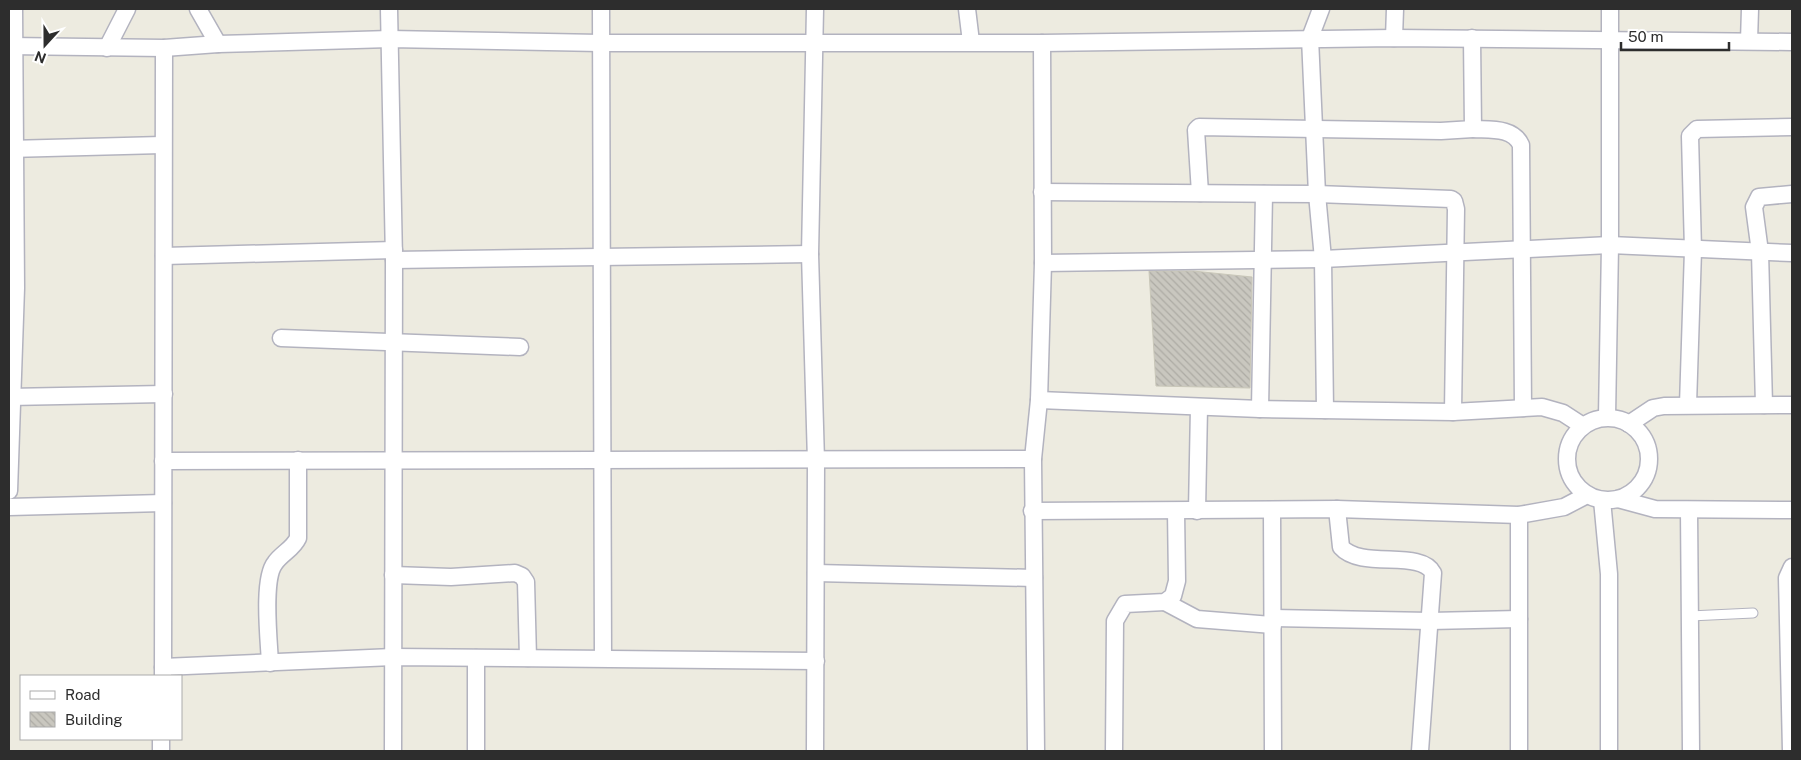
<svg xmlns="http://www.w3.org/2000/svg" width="1801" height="760" font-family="'Public Sans',sans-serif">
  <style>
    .building { fill: url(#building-back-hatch); stroke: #c9c7b9 }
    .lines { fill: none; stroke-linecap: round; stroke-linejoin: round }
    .service-casing { stroke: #b3b3bf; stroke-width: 11 }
    .minor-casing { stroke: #b3b3bf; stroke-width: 19 }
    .service { stroke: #fff; stroke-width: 9 }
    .minor { stroke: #fff; stroke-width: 16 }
  </style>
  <defs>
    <pattern id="building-back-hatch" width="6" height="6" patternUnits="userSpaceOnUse" patternTransform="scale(1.25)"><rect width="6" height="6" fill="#c9c7bf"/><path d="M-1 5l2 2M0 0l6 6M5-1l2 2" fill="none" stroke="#adaba4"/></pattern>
  </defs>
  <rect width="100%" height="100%" fill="#edebe0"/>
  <path class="building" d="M1149,271H1193L1252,277L1250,388L1156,386Z"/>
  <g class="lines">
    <g class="service-casing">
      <path id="service" d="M1690,616L1753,613"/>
    </g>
    <g class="minor-casing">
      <g id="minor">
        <path d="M198,9L218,44"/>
        <path d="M389,9L394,260L393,751"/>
        <path d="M601,9L603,658"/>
        <path d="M815,9L810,254L816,461L815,751"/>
        <path d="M967,9L971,42"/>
        <path d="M1321,9L1310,38L1317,194L1323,259L1325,410"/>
        <path d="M1394,38L1395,9"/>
        <path d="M1749,41L1750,9"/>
        <path d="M9,46L164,48L218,44L390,39L600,43H1042L1394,38L1792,42"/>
        <path d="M107,48L127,9"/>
        <path d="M1473,129C1490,130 1513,127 1521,145L1523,408"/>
        <path d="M9,149L162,145"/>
        <path d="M1042,192L1317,194L1451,199L1454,201L1456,209L1453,412"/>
        <path d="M1200,193L1196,130L1199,127L1441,131L1473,129L1472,38"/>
        <path d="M164,256L394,250"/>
        <path d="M394,260L810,254"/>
        <path d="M1043,263L1323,259L1610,245L1792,253"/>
        <path d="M281,338L520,347"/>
        <path d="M9,397L164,394"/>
        <path d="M1039,400L1260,409L1453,412L1542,407L1563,413L1583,426"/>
        <path d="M1688,405L1693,250L1690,136L1697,129L1792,127"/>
        <path d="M1764,405L1760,252L1754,207L1759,197L1792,194"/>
        <path d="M1260,409L1264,194"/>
        <path d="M1607,417L1610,245V9"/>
        <circle cx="1608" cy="459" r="41"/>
        <path d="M1629,424L1653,408L1664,406L1792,405"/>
        <path d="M163,461L1033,459"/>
        <path d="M9,491L16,288L14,9"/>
        <path d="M1618,499L1655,509L1792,510"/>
        <path d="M1602,500L1609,574V751"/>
        <path d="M9,507L163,503"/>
        <path d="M1337,509L1341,547C1361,570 1421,549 1433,573L1420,751"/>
        <path d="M1272,510L1273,751"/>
        <path d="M1689,510L1691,751"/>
        <path d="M1032,511L1337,509L1519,515L1564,507L1587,495"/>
        <path d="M1197,511L1199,407"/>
        <path d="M1519,515V751"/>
        <path d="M816,573L1034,578"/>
        <path d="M393,575L451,577L515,573L522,576L526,582L528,658"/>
        <path d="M1165,602L1197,619L1273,625"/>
        <path d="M1273,618L1430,621L1519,619"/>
        <path d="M270,663C269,641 262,579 275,563C282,553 293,549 298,538V460"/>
        <path d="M163,667L393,657L816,661"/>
        <path d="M163,676L164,48"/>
        <path d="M161,751V739"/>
        <path d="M476,751V658"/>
        <path d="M1036,751L1033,459L1039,400L1043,263L1042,43"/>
        <path d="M1114,751L1115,621L1125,604L1165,602L1173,596L1177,581L1176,511"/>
        <path d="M1791,751L1787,578L1792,567"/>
      </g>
    </g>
    <use href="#service" class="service"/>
    <use href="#minor" class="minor"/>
  </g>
  <rect width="1801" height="760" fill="none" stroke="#2d2d2d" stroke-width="20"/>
  <rect x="20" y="675" width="162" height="65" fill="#ffffff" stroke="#ababab"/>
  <rect x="30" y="691" width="25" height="8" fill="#ffffff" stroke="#ababab"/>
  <text x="65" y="700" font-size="15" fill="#2d2d2d">Road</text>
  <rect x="30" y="712" width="25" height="15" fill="url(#building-back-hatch)" stroke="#ababab"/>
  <text x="65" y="725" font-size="15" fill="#2d2d2d">Building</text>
  <g transform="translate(45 45) rotate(201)" stroke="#ffffff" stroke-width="4" paint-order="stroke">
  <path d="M0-4L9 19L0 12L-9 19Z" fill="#2d2d2d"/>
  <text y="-8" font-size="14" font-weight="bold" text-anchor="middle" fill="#2d2d2d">N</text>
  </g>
  <path d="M1621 42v8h108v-8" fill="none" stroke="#2d2d2d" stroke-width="2.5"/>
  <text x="1628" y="42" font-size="15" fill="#2d2d2d" stroke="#ffffff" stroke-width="4" paint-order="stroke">50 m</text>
</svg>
